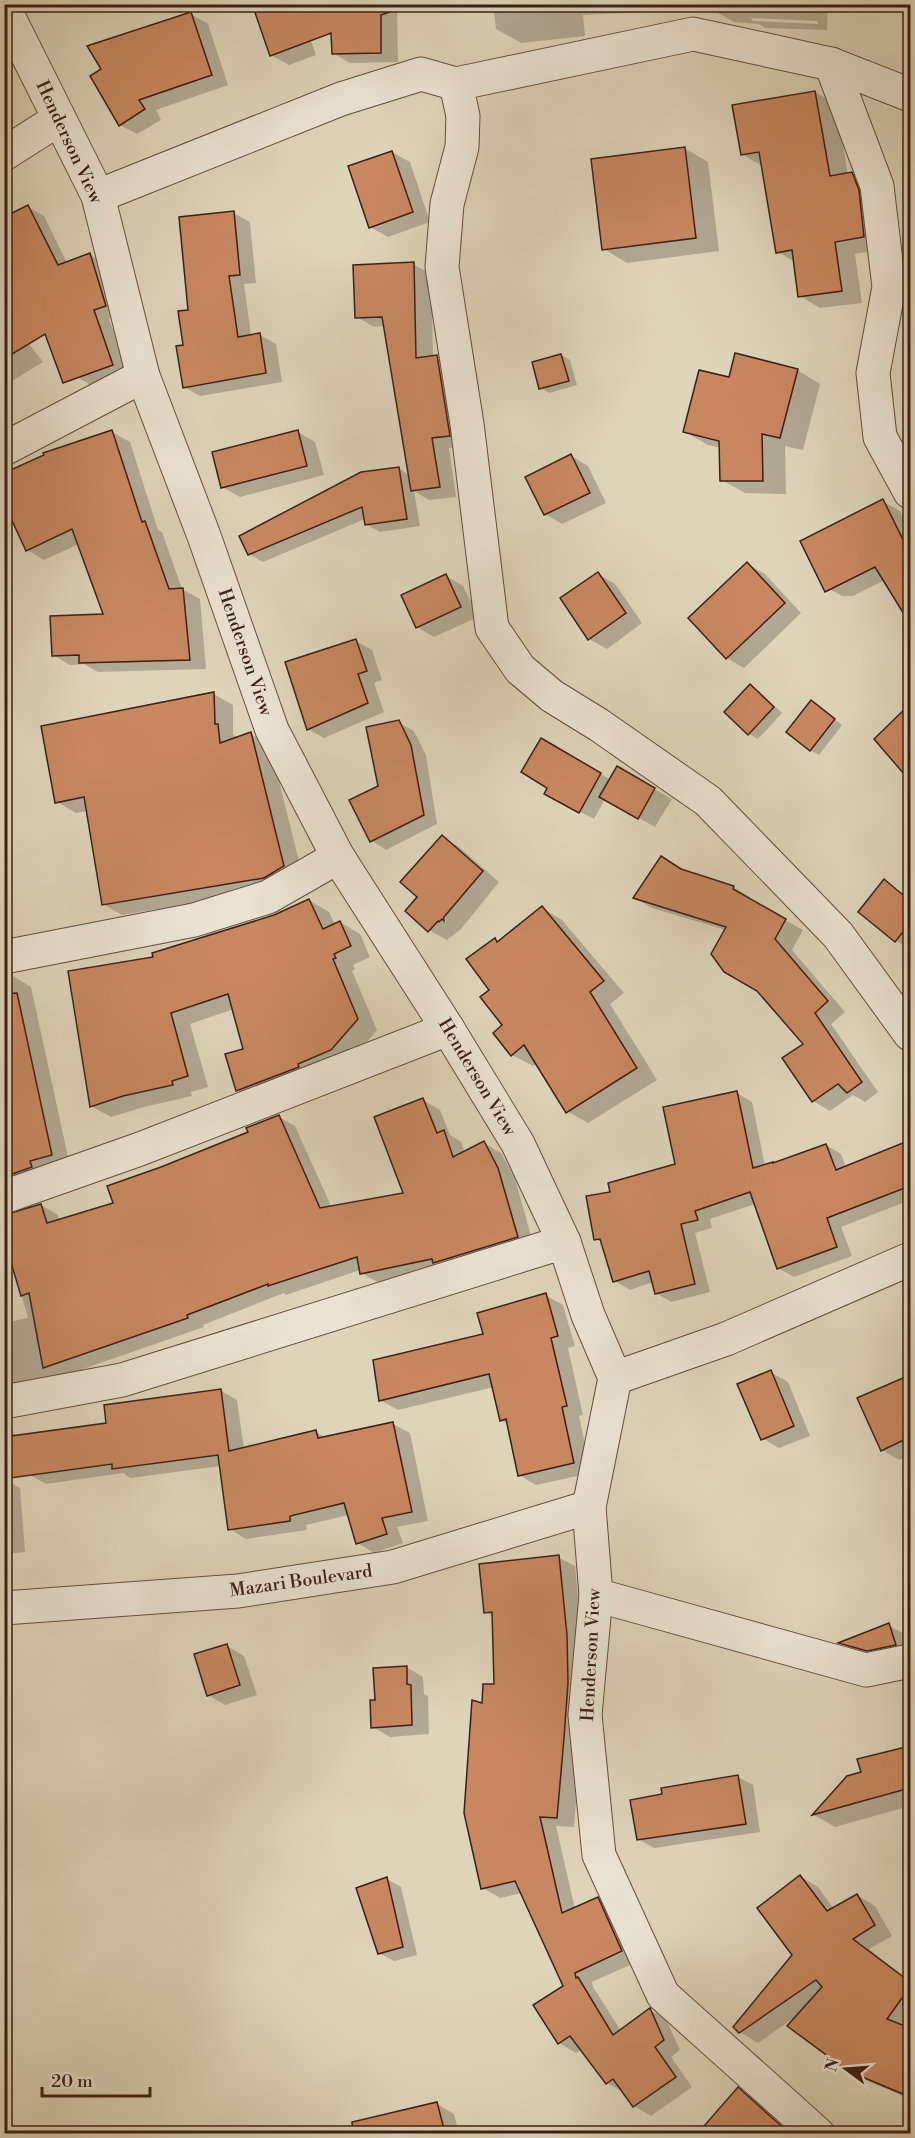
<svg xmlns="http://www.w3.org/2000/svg" width="915" height="2138" font-family="'Libre Bodoni',serif">
  <style>
    .shadow { fill: #0003; fill-rule: evenodd }
    .building { fill: #c88761; stroke: #3b2015; stroke-width: 1.5 }
    .lines { fill: none; stroke-linecap: round; stroke-linejoin: round }
    .minor-casing { stroke: #644d3e; stroke-width: 35 }
    .minor { stroke: #eae3d2; stroke-width: 33 }
    .labels { text-anchor: middle; dominant-baseline: central; stroke-width: 6; stroke-linejoin: round; paint-order: stroke }
    .street-label { font-size: 18px; fill: #3b2015; stroke: #eae3d2 }
  </style>
  <rect width="100%" height="100%" fill="#ded4ba"/>
  <filter id="stains"><feTurbulence type="fractalNoise" baseFrequency=".00333" numOctaves="4"/><feColorMatrix values="0 0 0 0 .2 0 0 0 0 .09 0 0 0 0 .02 0 0 0 .5 -.17"/></filter>
  <radialGradient id="worn" r=".72"><stop offset=".6" stop-color="#630" stop-opacity="0"/><stop offset="1" stop-color="#630" stop-opacity=".3"/></radialGradient>
  <g class="shadow">
    <path d="M298,4L316,55L289,65L271,55Z"/>
    <path d="M332,4H397L398,62L350,63L333,53Z"/>
    <path d="M493,4H689L690,10L583,15L585,36L521,43L496,29Z"/>
    <path d="M717,4H828L827,30L765,28L759,24L734,22L718,13ZM750,18L818,21V24L753,21Z"/>
    <path d="M833,4H863L861,11Z"/>
    <path d="M191,14L208,24L228,85L156,110L161,120L137,134L120,125Z"/>
    <path d="M815,92L836,104L848,175L852,174L872,186L884,249L855,254L862,303L820,308L800,296L795,262L778,252L762,166L742,154Z"/>
    <path d="M684,148L708,162L719,251L627,263L604,249Z"/>
    <path d="M392,152L410,162L430,222L388,237L370,227Z"/>
    <path d="M28,207L44,216L67,263L90,255L106,264L122,315L109,319L129,374L94,387L77,377Z"/>
    <path d="M234,213L250,222L256,283L244,284L251,336L260,335L276,344L282,382L200,396L184,387L190,311Z"/>
    <path d="M413,264L431,274L433,357L437,356L454,366L466,445L449,448L456,497L429,500L414,491L420,526L380,532L366,524L365,519L263,562L249,554L398,468L409,475L385,326L374,327L357,317Z"/>
    <path d="M4,311L43,362L4,386Z"/>
    <path d="M561,355L570,360L577,385L549,393L541,388Z"/>
    <path d="M797,370L820,384L803,450L785,446L786,494L745,493L722,480L721,448L708,445L685,432L730,379Z"/>
    <path d="M112,432L130,442L158,530L162,532L182,589L200,599L206,669L98,672L84,664L70,665L53,655L105,616L79,544L44,560L27,550Z"/>
    <path d="M298,432L315,442L324,475L240,497L222,487Z"/>
    <path d="M571,456L588,466L606,503L562,524L545,514Z"/>
    <path d="M882,501L900,511L910,532V621L885,580L853,596H842L824,586Z"/>
    <path d="M747,564L765,574L801,613L744,668L727,658Z"/>
    <path d="M598,574L615,584L642,623L607,649L589,639Z"/>
    <path d="M446,576L463,586L478,617L434,637L417,627Z"/>
    <path d="M356,641L372,650L382,680L374,683L384,712L324,738L308,729Z"/>
    <path d="M750,686L759,691L782,713L758,739L749,734L726,712Z"/>
    <path d="M214,694L233,705V734L237,738L251,734L270,745L303,877L284,888L122,915L103,904L87,811L76,813L57,802L43,727Z"/>
    <path d="M819,707L842,725L819,755L810,750Z"/>
    <path d="M900,717L910,723V779L877,739Z"/>
    <path d="M398,722L414,731L426,755L437,824L386,850L372,841L380,786Z"/>
    <path d="M542,740L611,780L617,768L672,799L655,827L605,799L594,819L559,801L549,787Z"/>
    <path d="M442,837L459,847L499,882L461,929L447,940L429,930L419,897ZM444,909L446,922H443L441,910Z"/>
    <path d="M685,872L733,887L750,897L749,900L803,930L792,950L845,1012L831,1024L878,1092L865,1102L853,1095L830,1111L813,1101L806,1044L726,930L652,908L635,898Z"/>
    <path d="M884,881L910,898V949L896,941Z"/>
    <path d="M309,900L329,912L335,925L340,922L360,934L370,957L353,965L355,969L352,971L377,1030L351,1061L257,1102L237,1090L245,1050L234,1009L190,1024L208,1087L191,1092L192,1096L144,1107L111,1117L91,1106L155,959L274,916Z"/>
    <path d="M542,908L562,920L624,993L610,1004L657,1080L588,1123L567,1111L537,1063L533,1066L512,1055L491,990L495,940L499,942Z"/>
    <path d="M4,976H13L31,987L70,1166L4,1193Z"/>
    <path d="M737,1093L752,1102L765,1166L826,1145L841,1154L846,1167L906,1143L910,1146V1200L841,1227L852,1256L794,1277L778,1268L755,1204L710,1219L712,1228L695,1233L710,1292L671,1302L656,1293L653,1282L630,1290L615,1281L603,1243L596,1239L612,1193L677,1165Z"/>
    <path d="M423,1100L440,1110L450,1135L461,1142L465,1153L484,1143L501,1153L515,1179L534,1246L445,1269L378,1282L361,1273L360,1270L286,1295L284,1293L203,1325L204,1327L83,1369L84,1373L4,1403V1323L28,1318L4,1233L41,1205L58,1215L59,1220L115,1204L162,1169L249,1133L279,1117L295,1126L332,1208L405,1194Z"/>
    <path d="M545,1295L563,1305L575,1346L568,1348L583,1415L579,1416L591,1473L536,1485L519,1475L508,1424L501,1420L494,1387L398,1410L380,1400Z"/>
    <path d="M770,1372L788,1382L810,1436L779,1448L762,1438Z"/>
    <path d="M910,1373V1455L899,1460L882,1450L906,1379L905,1375Z"/>
    <path d="M220,1390L237,1400L244,1449L316,1432L326,1438L393,1424L410,1433L428,1521L397,1527L403,1543L374,1553L358,1543L349,1515L306,1525L307,1530L246,1539L230,1529L221,1466L130,1478L123,1473L46,1484L30,1475L32,1463L4,1455V1421L13,1430L14,1437L108,1425Z"/>
    <path d="M4,1479L20,1488L25,1552L4,1554Z"/>
    <path d="M558,1557L575,1566L583,1646L580,1749L574,1827L556,1826L575,1909L597,1899L614,1908L639,1961L592,1982L593,1987L621,2031L650,2010L666,2019L680,2050L671,2057L692,2087L651,2116L634,2106L625,2093L607,2083L582,2049L576,2053L559,2043L565,1987L522,1893L500,1898L483,1888V1705L495,1686L494,1617L486,1612Z"/>
    <path d="M888,1625L906,1635L910,1648L885,1660L857,1652L842,1643Z"/>
    <path d="M227,1646L244,1656L257,1695L225,1705L208,1695Z"/>
    <path d="M406,1667L423,1677L424,1694L428,1696L429,1734L390,1737L373,1727Z"/>
    <path d="M910,1748V1806L835,1827L814,1815L848,1778L862,1773L859,1760Z"/>
    <path d="M738,1777L753,1785L760,1832L654,1848L638,1839Z"/>
    <path d="M800,1876L818,1887L834,1909L857,1895L875,1906L892,1936L869,1949L910,1981V2099L868,2081L849,2070L798,2015L758,2043L740,2032L794,1955Z"/>
    <path d="M387,1879L401,1887L417,1955L394,1961L379,1953Z"/>
    <path d="M738,2089L754,2098L793,2134H700Z"/>
    <path d="M437,2104L454,2114L459,2134H389L385,2116Z"/>
  </g>
  <g class="building">
    <path d="M252,4H400L401,8L381,15V53L332,54L331,33L270,56Z"/>
    <path d="M191,12L212,75L139,100L145,109L119,126L90,76L101,69L87,46Z"/>
    <path d="M815,91L830,176L852,172L859,190L864,237L835,242L842,291L798,297L792,250L776,253L759,152L741,155L732,105Z"/>
    <path d="M685,147L696,238L602,250L591,159Z"/>
    <path d="M392,151L413,212L369,228L348,166Z"/>
    <path d="M28,205L58,265L90,253L106,306L94,310L113,365L63,383L45,334L4,359V217Z"/>
    <path d="M234,211L240,275L229,276L238,337L260,333L266,373L183,388L176,346L183,345L178,311L188,310L179,217Z"/>
    <path d="M414,262L416,358L437,355L450,436L432,438L440,487L411,491L382,317L355,318L353,265Z"/>
    <path d="M735,353L798,369L780,438L762,434L763,481H720L719,441L683,432L699,370L729,377Z"/>
    <path d="M561,354L569,381L539,389L532,362Z"/>
    <path d="M112,430L142,522L145,521L169,589L183,588L190,660L79,663V655L52,656L50,616L103,614L72,529L26,551L4,503V473L44,455L43,453Z"/>
    <path d="M298,430L307,466L221,488L212,452Z"/>
    <path d="M571,454L590,493L544,515L525,477Z"/>
    <path d="M399,467L407,519L365,525L362,507L248,555L239,536L361,472Z"/>
    <path d="M883,499L910,554V624L875,567L825,592L800,541Z"/>
    <path d="M747,562L785,603L726,659L688,618Z"/>
    <path d="M598,572L626,613L588,640L560,598Z"/>
    <path d="M446,574L461,607L416,628L401,595Z"/>
    <path d="M356,639L367,671L358,674L368,703L307,730L285,662Z"/>
    <path d="M750,684L774,707L748,735L724,712Z"/>
    <path d="M214,692L215,724H218L220,743L251,732L284,866L264,878L102,905L84,797L55,803L41,726Z"/>
    <path d="M811,700L835,719L810,751L786,732Z"/>
    <path d="M910,704V781L874,739Z"/>
    <path d="M399,720L411,745L424,815L370,842L349,800L378,786L366,727Z"/>
    <path d="M541,738L601,773L579,813L544,794L547,788L521,772Z"/>
    <path d="M617,766L655,788L638,819L599,797Z"/>
    <path d="M442,835L483,871L444,917V921L442,919L439,922L438,921L428,932L405,911L417,897L400,882Z"/>
    <path d="M661,856L681,869L734,886L733,889L786,919L775,939L828,1001L815,1013L862,1082L847,1093L838,1084L812,1102L782,1058L803,1044L757,991L724,972L711,954L726,927L633,898Z"/>
    <path d="M884,879L910,901V923L895,942L858,912Z"/>
    <path d="M309,899L323,929L340,921L351,946L334,954L336,958L333,959L358,1019L331,1050L298,1064L299,1067L236,1091L225,1054L243,1049L228,994L171,1013L188,1076L172,1081L173,1085L123,1096L90,1107L68,971L153,957L152,953L274,915Z"/>
    <path d="M542,906L604,981L590,992L637,1068L566,1113L524,1045L511,1056L493,1033L502,1025L480,997L489,990L466,959L495,938L497,942Z"/>
    <path d="M17,993L52,1155L30,1161L32,1167L4,1177V994Z"/>
    <path d="M737,1091L753,1168L773,1162V1163L826,1144L836,1170L910,1140V1186L827,1218L837,1247L777,1269L750,1192L695,1211L698,1220L681,1224L695,1284L655,1294L649,1271L613,1282L600,1239L594,1240L586,1196L610,1192L608,1183L675,1164L663,1107Z"/>
    <path d="M423,1098L437,1133L444,1130L453,1157L484,1141L498,1168L518,1237L433,1263L432,1259L360,1274L357,1257L268,1286V1284L187,1315L188,1318L43,1368L29,1293L21,1296L4,1239V1215L41,1204L47,1223L113,1203L107,1186L161,1167L248,1132L246,1128L279,1115L320,1208L403,1193L374,1117Z"/>
    <path d="M546,1293L558,1336L551,1338L567,1406L562,1407L574,1463L518,1476L506,1419L500,1421L489,1374L379,1401L373,1360L483,1334L477,1313Z"/>
    <path d="M771,1370L794,1426L761,1440L737,1384Z"/>
    <path d="M910,1375V1437L881,1451L857,1398Z"/>
    <path d="M221,1389L229,1451L316,1430L318,1438L393,1422L412,1512L382,1518L387,1534L356,1544L344,1503L290,1516V1521L228,1530L218,1455L112,1469V1464L10,1478L4,1437L106,1423L104,1405Z"/>
    <path d="M559,1555L567,1635L568,1683L564,1738L557,1818L540,1817L562,1913L598,1897L622,1951L575,1973L576,1978L578,1977L613,2035L650,2008L664,2040L655,2047L676,2077L633,2107L613,2079L606,2084L570,2036L558,2044L533,2005L563,1986L515,1881L481,1889L464,1813L472,1700L482,1703L483,1684H494L492,1612L484,1613L479,1564Z"/>
    <path d="M889,1623L896,1645L867,1651L838,1643Z"/>
    <path d="M227,1644L240,1685L207,1696L194,1654Z"/>
    <path d="M407,1666V1684L411,1685L412,1725L371,1728L370,1700H375L373,1668Z"/>
    <path d="M910,1746V1788L812,1815L847,1776L861,1772L857,1759Z"/>
    <path d="M738,1775L746,1824L637,1840L630,1800L662,1794L661,1788Z"/>
    <path d="M800,1875L827,1911L857,1894L875,1925L853,1939L910,1982V1987L887,2019L910,2028V2097L848,2071L787,2026L822,1987L816,1980L739,2033L733,2027L792,1955L757,1908Z"/>
    <path d="M387,1877L403,1947L378,1954L356,1888Z"/>
    <path d="M738,2087L789,2133H698Z"/>
    <path d="M437,2102L445,2133H353L352,2122Z"/>
  </g>
  <g class="lines">
    <g class="minor-casing">
      <g id="minor">
        <path d="M4,8L98,196L143,376L204,536L272,730L338,857L448,1029L518,1144L564,1242L588,1315L615,1378L589,1507L596,1595L585,1715L599,1855L663,1995L818,2134"/>
        <path d="M831,64L877,186L889,287L873,373L880,437L910,492"/>
        <path d="M456,84L463,116L462,147L447,204L442,267L467,424L492,628L520,669L552,696L599,725L708,801L838,935L910,1034"/>
        <path d="M4,154L59,119"/>
        <path d="M98,196L341,99L421,74L456,84L693,34L831,64L910,95"/>
        <path d="M4,449L143,376"/>
        <path d="M4,957L194,920L268,897L338,857"/>
        <path d="M4,1197L140,1149L448,1029"/>
        <path d="M615,1378L726,1339L910,1259"/>
        <path d="M4,1402L122,1380L564,1242"/>
        <path d="M596,1595L866,1670L910,1661"/>
        <path d="M4,1608L238,1591L393,1567L589,1507"/>
      </g>
    </g>
    <use href="#minor" class="minor"/>
  </g>
  <g class="labels">
    <g class="street-label">
      <text transform="translate(69 142) rotate(65)">Henderson View</text>
      <text transform="translate(245 652) rotate(71)">Henderson View</text>
      <text transform="translate(477 1077) rotate(59)">Henderson View</text>
      <text transform="translate(301 1581) rotate(-8)">Mazari Boulevard</text>
      <text transform="translate(591 1655) rotate(-87)">Henderson View</text>
    </g>
  </g>
  <rect width="915" height="2138" fill="none" stroke="#ded4ba" stroke-width="24"/>
  <rect x="6" y="6" width="903" height="2126" fill="none" stroke="#3b2015" stroke-width="3"/>
  <rect x="12" y="12" width="891" height="2114" fill="none" stroke="#3b2015" stroke-width="1.5"/>
  <g transform="translate(846 2069) rotate(286)" stroke="#eae3d2" stroke-width="4.5" paint-order="stroke">
  <path d="M0-4.5L10 22L0 15L-10 22Z" fill="#3b2015"/>
  <text y="-9" font-size="16" font-weight="bold" text-anchor="middle" fill="#3b2015">N</text>
  </g>
  <path d="M42 2087v9h108v-9" fill="none" stroke="#3b2015" stroke-width="3"/>
  <text x="51" y="2087" font-size="18" fill="#3b2015" stroke="#eae3d2" stroke-width="4.5" paint-order="stroke">20 m</text>
  <rect width="100%" height="100%" filter="url(#stains)"/>
  <rect width="100%" height="100%" fill="url(#worn)"/>
</svg>
